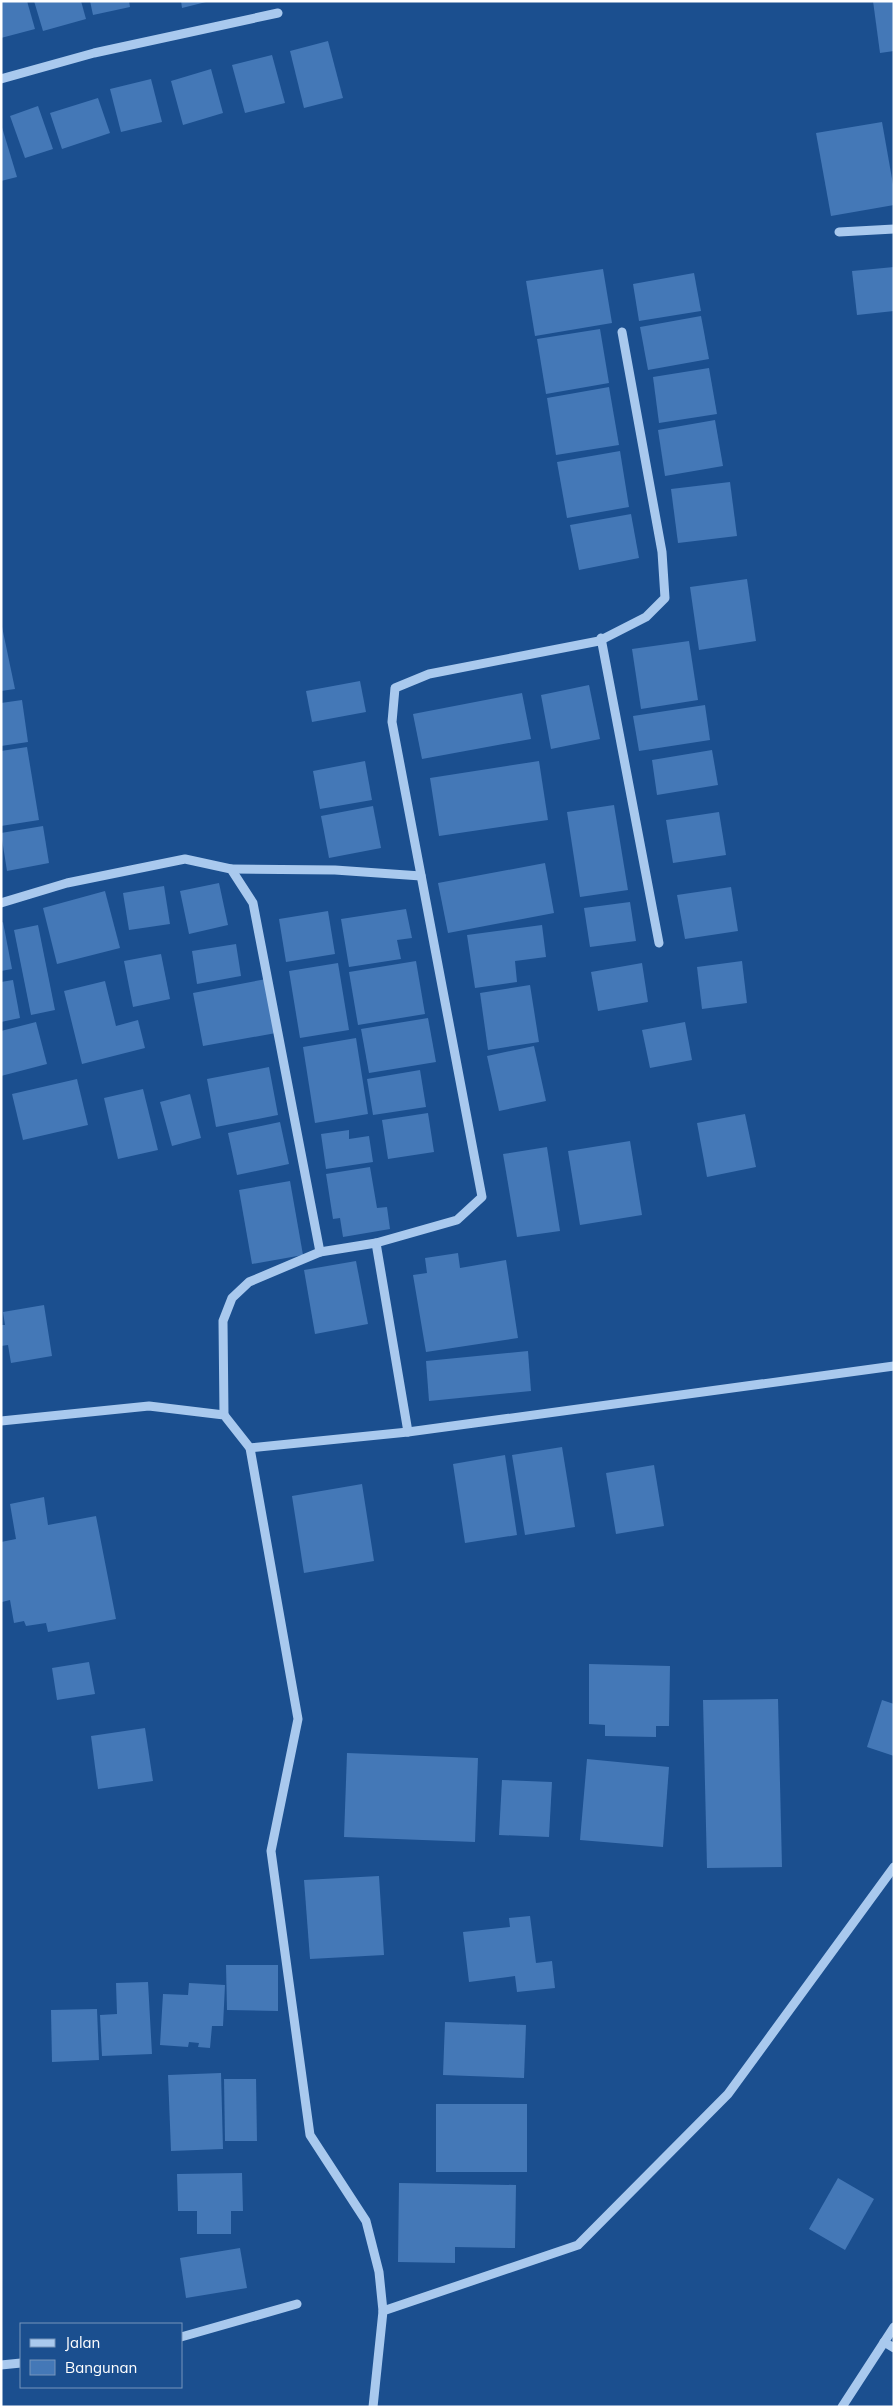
<svg xmlns="http://www.w3.org/2000/svg" width="895" height="2408" font-family="Mulish,sans-serif">
  <style>
    .building { fill: #4478b7 }
    .lines { fill: none; stroke-linecap: round; stroke-linejoin: round }
    .minor { stroke: #a9c9ee; stroke-width: 9 }
  </style>
  <rect width="100%" height="100%" fill="#1b4f8f"/>
  <g class="building">
    <path d="M1,1H27L35,29L1,38Z"/>
    <path d="M34,1H81L86,19L43,31Z"/>
    <path d="M90,1H129L130,7L93,15Z"/>
    <path d="M181,1H206V2L182,8Z"/>
    <path d="M873,1H894V51L880,53Z"/>
    <path d="M328,41L343,98L304,108L290,51Z"/>
    <path d="M272,55L285,103L245,113L232,65Z"/>
    <path d="M211,69L223,113L183,125L171,81Z"/>
    <path d="M151,79L162,122L121,132L110,89Z"/>
    <path d="M98,98L110,133L62,149L50,113Z"/>
    <path d="M38,106L53,149L25,158L10,116Z"/>
    <path d="M882,122L894,190V205L831,216L816,133Z"/>
    <path d="M1,124L17,177L1,181Z"/>
    <path d="M894,267V311L857,315L852,271Z"/>
    <path d="M603,269L612,323L535,336L526,281Z"/>
    <path d="M694,273L701,311L639,321L633,284Z"/>
    <path d="M701,316L709,359L648,370L640,327Z"/>
    <path d="M600,329L609,383L546,394L537,339Z"/>
    <path d="M709,368L717,414L659,423L653,377Z"/>
    <path d="M609,387L619,445L556,455L547,398Z"/>
    <path d="M715,420L723,466L665,476L658,430Z"/>
    <path d="M620,451L629,507L567,518L557,462Z"/>
    <path d="M730,482L737,536L678,543L671,489Z"/>
    <path d="M631,514L639,558L579,570L570,525Z"/>
    <path d="M747,579L756,641L699,650L690,587Z"/>
    <path d="M1,622L15,689L1,691Z"/>
    <path d="M689,641L698,700L641,709L632,649Z"/>
    <path d="M360,681L366,712L312,722L306,691Z"/>
    <path d="M589,685L600,739L551,749L541,695Z"/>
    <path d="M522,693L531,739L422,759L413,714Z"/>
    <path d="M22,700L28,742L1,746V703Z"/>
    <path d="M705,705L710,740L639,751L633,716Z"/>
    <path d="M27,747L39,820L1,826V751Z"/>
    <path d="M712,750L718,785L657,795L652,760Z"/>
    <path d="M365,761L372,800L320,809L313,771Z"/>
    <path d="M539,761L548,820L439,836L430,778Z"/>
    <path d="M614,805L628,890L580,897L567,812Z"/>
    <path d="M373,806L381,848L329,858L321,816Z"/>
    <path d="M719,812L726,855L673,863L666,820Z"/>
    <path d="M43,826L49,863L7,871L1,833Z"/>
    <path d="M545,863L554,913L448,933L438,883Z"/>
    <path d="M219,883L228,925L189,934L180,891Z"/>
    <path d="M164,886L170,924L129,930L123,893Z"/>
    <path d="M731,887L738,931L685,939L677,895Z"/>
    <path d="M105,891L120,948L57,964L43,908Z"/>
    <path d="M630,902L636,941L590,947L584,908Z"/>
    <path d="M406,909L412,938L397,940L401,959L349,967L341,919Z"/>
    <path d="M328,911L335,954L286,962L279,919Z"/>
    <path d="M3,922L12,969L1,971V923Z"/>
    <path d="M38,925L55,1010L31,1015L14,930Z"/>
    <path d="M542,925L546,957L515,961L517,982L475,988L467,935Z"/>
    <path d="M236,944L241,976L197,984L192,951Z"/>
    <path d="M161,954L170,999L133,1007L124,961Z"/>
    <path d="M416,961L425,1014L358,1025L349,972Z"/>
    <path d="M742,961L747,1003L702,1009L697,967Z"/>
    <path d="M338,963L349,1030L300,1038L289,971Z"/>
    <path d="M642,963L648,1002L598,1011L591,972Z"/>
    <path d="M266,979L276,1033L203,1046L193,993Z"/>
    <path d="M13,980L20,1018L1,1022V982Z"/>
    <path d="M105,981L116,1026L138,1020L145,1048L82,1064L64,991Z"/>
    <path d="M530,985L539,1042L488,1050L480,993Z"/>
    <path d="M428,1018L436,1062L369,1073L361,1029Z"/>
    <path d="M36,1022L47,1064L1,1076V1031Z"/>
    <path d="M685,1022L692,1060L650,1068L642,1030Z"/>
    <path d="M356,1038L368,1114L315,1123L303,1047Z"/>
    <path d="M534,1046L546,1101L499,1111L487,1056Z"/>
    <path d="M269,1067L278,1115L216,1127L207,1079Z"/>
    <path d="M420,1070L426,1107L373,1115L367,1079Z"/>
    <path d="M77,1079L88,1125L23,1140L12,1094Z"/>
    <path d="M143,1089L158,1150L118,1159L104,1098Z"/>
    <path d="M190,1094L201,1138L172,1146L160,1102Z"/>
    <path d="M428,1113L434,1152L388,1159L382,1120Z"/>
    <path d="M745,1114L756,1167L707,1177L697,1123Z"/>
    <path d="M280,1122L289,1164L237,1175L228,1133Z"/>
    <path d="M349,1130V1139L369,1136L373,1162L326,1169L321,1134Z"/>
    <path d="M630,1141L642,1215L580,1225L568,1151Z"/>
    <path d="M547,1147L560,1231L517,1237L503,1154Z"/>
    <path d="M370,1167L377,1208L387,1207L390,1229L343,1237L340,1218L333,1219L326,1174Z"/>
    <path d="M290,1181L303,1255L252,1264L239,1190Z"/>
    <path d="M458,1253L460,1268L506,1260L518,1338L426,1352L413,1275L427,1273L425,1258Z"/>
    <path d="M356,1261L368,1324L315,1334L304,1270Z"/>
    <path d="M44,1305L52,1356L11,1363L8,1345L1,1346V1325H5L3,1312Z"/>
    <path d="M528,1351L531,1391L429,1401L426,1361Z"/>
    <path d="M562,1447L575,1527L525,1535L512,1455Z"/>
    <path d="M505,1455L517,1535L465,1543L453,1464Z"/>
    <path d="M654,1465L664,1526L616,1534L606,1473Z"/>
    <path d="M362,1484L374,1561L304,1573L292,1496Z"/>
    <path d="M44,1497L48,1525L96,1516L116,1619L48,1632L46,1623L26,1626L24,1621L14,1623L10,1600L2,1602L1,1542L16,1539L10,1504Z"/>
    <path d="M89,1662L95,1694L57,1700L52,1668Z"/>
    <path d="M589,1664L670,1666L669,1726H656V1737L605,1736V1725L589,1724Z"/>
    <path d="M778,1699L782,1867L707,1868L703,1700Z"/>
    <path d="M882,1700L894,1704V1756L867,1747Z"/>
    <path d="M145,1728L153,1781L98,1789L91,1736Z"/>
    <path d="M347,1753L478,1758L475,1842L344,1837Z"/>
    <path d="M587,1759L669,1767L663,1847L580,1840Z"/>
    <path d="M502,1780L552,1782L549,1837L499,1835Z"/>
    <path d="M379,1876L384,1955L310,1959L304,1880Z"/>
    <path d="M530,1916L536,1963L552,1961L555,1988L517,1992L515,1976L469,1982L463,1932L510,1927L509,1918Z"/>
    <path d="M226,1965H278V2011L227,2010Z"/>
    <path d="M148,1982L152,2054L102,2056L100,2015L117,2014L116,1983Z"/>
    <path d="M189,1983L225,1985L223,2026H212L210,2048L198,2047L199,2043L189,2042L188,2047L160,2045L163,1994L188,1995Z"/>
    <path d="M97,2009L99,2060L52,2062L51,2010Z"/>
    <path d="M445,2022L526,2025L524,2078L443,2075Z"/>
    <path d="M221,2073L223,2149L171,2151L168,2075Z"/>
    <path d="M224,2079H256L257,2141H225Z"/>
    <rect x="436" y="2104" width="91" height="68"/>
    <path d="M242,2173L243,2211H231V2234H197V2211H178L177,2174Z"/>
    <path d="M838,2178L874,2199L845,2250L809,2229Z"/>
    <path d="M399,2183L516,2185L515,2248L455,2247V2263L398,2262Z"/>
    <path d="M240,2248L247,2288L186,2298L180,2258Z"/>
  </g>
  <g class="lines">
    <g class="minor">
      <path d="M1,79L94,53L278,13"/>
      <path d="M839,232L894,229"/>
      <path d="M601,638L659,943"/>
      <path d="M231,869L335,870L421,876"/>
      <path d="M1,903L67,883L185,859L231,869L253,903L320,1252L249,1282L232,1298L223,1321L224,1415"/>
      <path d="M320,1252L376,1243"/>
      <path d="M1,1421L149,1406L224,1415L250,1448L298,1719L271,1851L310,2135L366,2221L379,2272L383,2311"/>
      <path d="M408,1432L376,1243L457,1220L482,1197L392,722L395,688L429,674L599,641L646,617L665,598L662,552L622,332"/>
      <path d="M250,1448L408,1432L894,1366"/>
      <path d="M181,2337L297,2304"/>
      <path d="M884,2342L894,2348"/>
      <path d="M1,2365L21,2363"/>
      <path d="M373,2407L383,2311L578,2245L728,2094L894,1867"/>
      <path d="M842,2407L894,2327"/>
    </g>
  </g>
  <rect width="895" height="2408" fill="none" stroke="#ffffff" stroke-width="5"/>
  <rect x="20" y="2323" width="162" height="65" fill="#1b4f8f" stroke="#7695bc"/>
  <rect x="30" y="2339" width="25" height="8" fill="#a9c9ee" stroke="#7695bc"/>
  <text x="65" y="2348" font-size="15" fill="#ffffff">Jalan</text>
  <rect x="30" y="2360" width="25" height="15" fill="#4478b7" stroke="#7695bc"/>
  <text x="65" y="2373" font-size="15" fill="#ffffff">Bangunan</text>
</svg>
